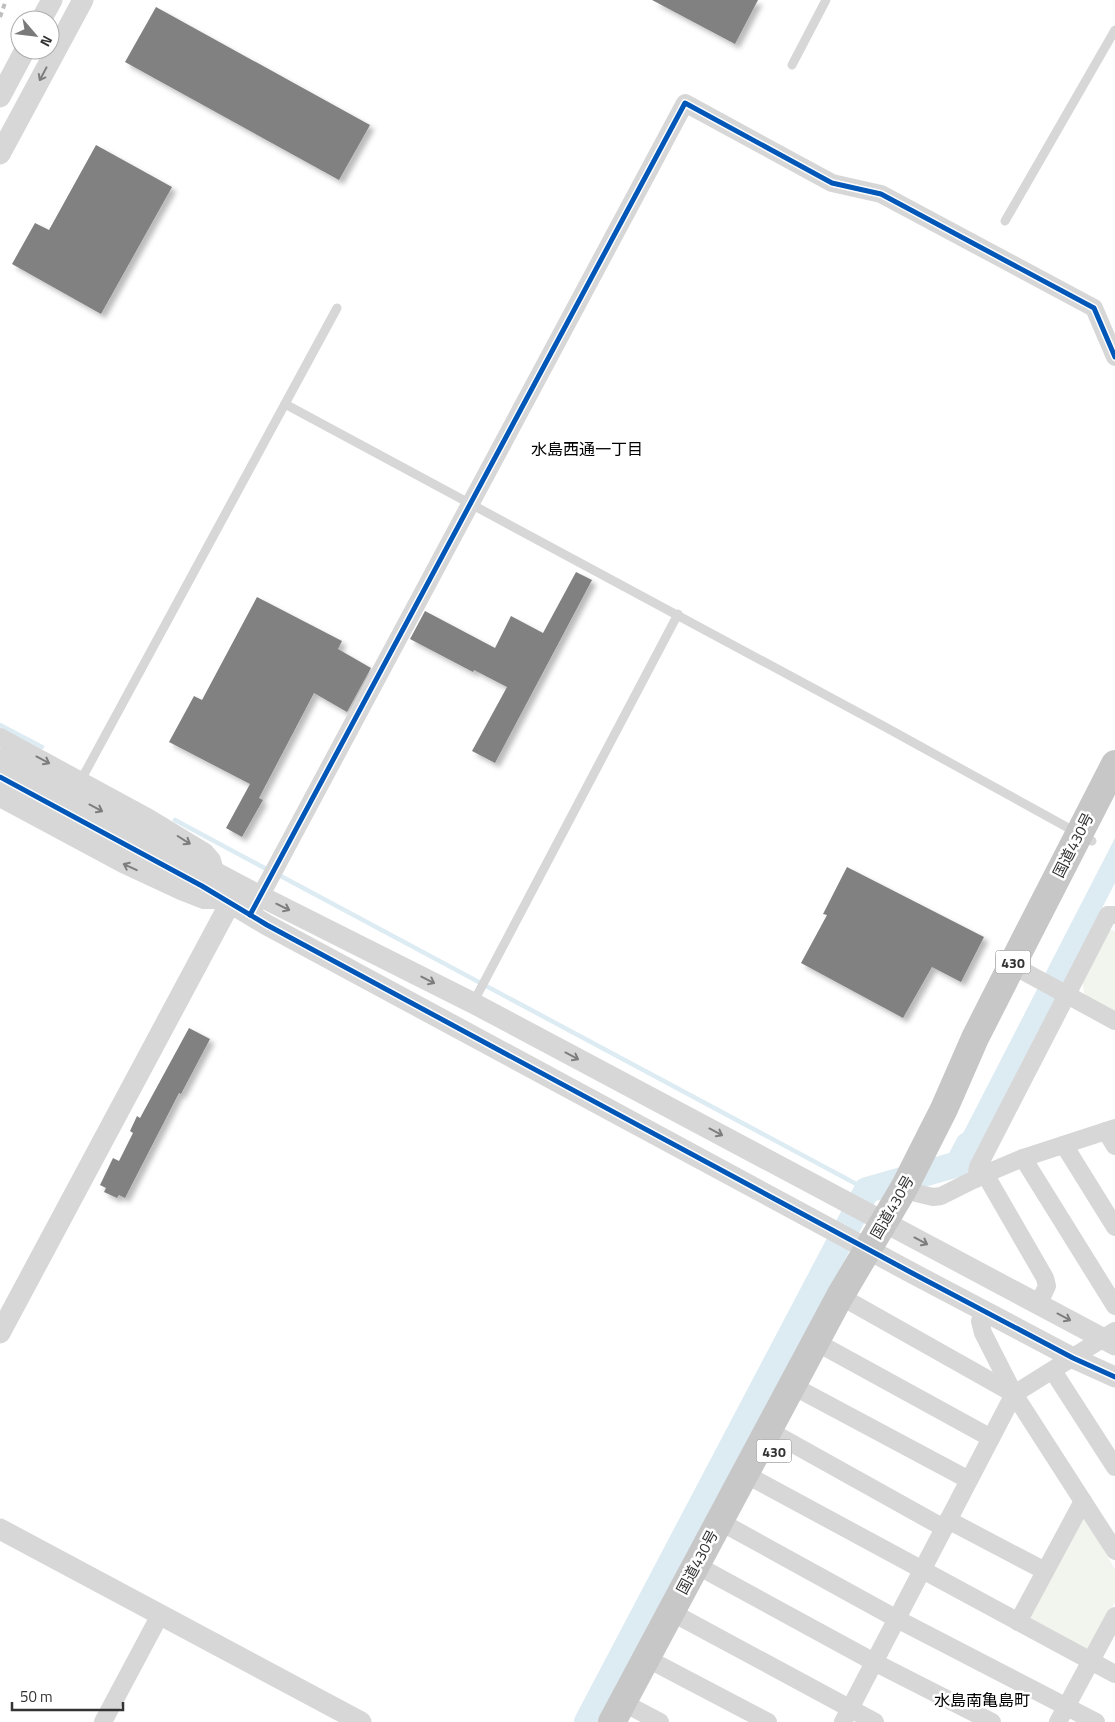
<svg xmlns="http://www.w3.org/2000/svg" width="1115" height="1722" font-family="'Titillium Web','Noto Sans JP',sans-serif">
  <style>
    .green { fill: #f1f5ed }
    .water { fill: #ddebf3 }
    .lines { fill: none; stroke-linecap: round; stroke-linejoin: round }
    .stream { stroke: #ddebf3; stroke-width: 4.5 }
    .river { stroke: #ddebf3; stroke-width: 26 }
    .building { fill: #818181; filter: url(#shadow) }
    .service { stroke: #d7d7d7; stroke-width: 9 }
    .minor { stroke: #d7d7d7; stroke-width: 18 }
    .tertiary { stroke: #d7d7d7; stroke-width: 21 }
    .trunk { stroke: #c7c7c7; stroke-width: 28 }
    .rail { stroke: #bebebe; stroke-width: 4; stroke-dasharray: 5 4; stroke-linecap: butt }
    .cycleway-casing { stroke: #fff; stroke-width: 8 }
    .cycleway { stroke: #0057b8; stroke-width: 5 }
    .oneway { stroke: #7d7d7d }
    .labels { text-anchor: middle; dominant-baseline: central; stroke-width: 5; stroke-linejoin: round; paint-order: stroke }
    .shield { fill: #fff; stroke: #707070; stroke-width: 1 }
    .shield-label { font-size: 14px; font-weight: bold; fill: #333 }
    .street-label { font-size: 15px; fill: #333; stroke: #fff }
    .neighbourhood-label { font-size: 16px; fill: #000; stroke: #fff }
  </style>
  <defs>
    <filter id="shadow"><feDropShadow dx="4.5" dy="4.5" stdDeviation="2.5" flood-color="#0004"/></filter>
  </defs>
  <rect width="100%" height="100%" fill="#fff"/>
  <g class="green">
    <path d="M1109,929L1115,931V1013L1085,998L1082,979Z"/>
    <path d="M1081,1513L1115,1569V1602L1089,1651L1026,1616Z"/>
  </g>
  <g class="water">
    <path d="M1115,838V883L1009,1088L970,1167L962,1173L940,1178Z"/>
    <path d="M882,1175L870,1195L854,1187L858,1180L862,1182Z"/>
  </g>
  <g class="lines">
    <g class="stream">
      <path d="M0,725L42,747"/>
      <path d="M175,820L270,871"/>
      <path d="M277,874L860,1186"/>
      <path d="M838,1227L847,1210"/>
      <path d="M578,1722L833,1236"/>
    </g>
    <path class="river" d="M587,1722L867,1190L958,1164L968,1145"/>
  </g>
  <g class="building">
    <path d="M652,0H758L735,44Z"/>
    <path d="M156,7L370,125L339,180L125,62Z"/>
    <path d="M96,145L172,187L101,314L12,264L35,223L49,230Z"/>
    <path d="M576,572L592,580L495,763L472,751L507,687L474,670L473,672L410,639L425,611L495,648L511,616L543,633Z"/>
    <path d="M257,597L342,641L338,649L371,668L347,712L314,693L259,798L263,800L242,837L226,828L250,784L169,742L194,696L202,700Z"/>
    <path d="M847,867L984,937L961,982L932,967L903,1018L801,963L827,915L823,914Z"/>
    <path d="M189,1028L210,1039L181,1094L179,1093L125,1198L119,1195L117,1198L104,1192L106,1188L100,1185L113,1158L119,1161L133,1133L130,1131L137,1116L140,1118Z"/>
  </g>
  <g class="lines">
    <g class="service">
      <path d="M792,65L826,0"/>
      <path d="M1005,221L1115,30"/>
      <path d="M285,404L887,728L1092,841"/>
      <path d="M81,780L337,308"/>
      <path d="M473,1003L678,614"/>
    </g>
    <g class="minor">
      <path d="M0,737L149,818L205,852L212,860L215,871"/>
      <path d="M0,798L123,864L181,891L204,900H224"/>
      <path d="M254,908L685,103L832,183L881,194L1094,308L1115,357"/>
      <path d="M1012,965L1115,1021"/>
      <path d="M1106,1131L1115,1146"/>
      <path d="M1064,1145L1115,1227"/>
      <path d="M1023,1158L1115,1306"/>
      <path d="M985,1174L1045,1278L1047,1286L1039,1303"/>
      <path d="M976,1179L978,1167L1108,915H1115"/>
      <path d="M916,1193L933,1197L941,1196L985,1174L1023,1158L1115,1128"/>
      <path d="M840,1296L1014,1394"/>
      <path d="M984,1311L980,1321L983,1333L1014,1394L1115,1551"/>
      <path d="M816,1342L991,1438"/>
      <path d="M1053,1371L1115,1467"/>
      <path d="M791,1385L969,1480"/>
      <path d="M768,1430L944,1528"/>
      <path d="M745,1474L1115,1674"/>
      <path d="M948,1520L1045,1571"/>
      <path d="M719,1521L897,1619L1096,1722"/>
      <path d="M696,1565L874,1662L992,1722"/>
      <path d="M671,1612L875,1722"/>
      <path d="M1018,1622L1083,1501"/>
      <path d="M646,1658L768,1722"/>
      <path d="M622,1702L660,1722"/>
      <path d="M103,1722L160,1615"/>
      <path d="M843,1722L1014,1394L1115,1331"/>
      <path d="M1058,1722L1115,1616"/>
    </g>
    <g class="tertiary">
      <path d="M41,20L52,0"/>
      <path d="M0,97L25,50"/>
      <path d="M0,154L83,0"/>
      <path d="M0,758L260,896L473,1003L1115,1345"/>
      <path d="M0,777L202,886L267,925L912,1273L1073,1358L1115,1377"/>
      <path d="M0,1333L236,892"/>
      <path d="M0,1529L361,1722"/>
    </g>
    <path class="trunk" d="M612,1722L840,1296L904,1188L944,1109L975,1038L1012,965L1115,764"/>
    <path class="rail" d="M0,17L6,0"/>
    <g class="cycleway-casing">
      <g id="cycleway">
        <path d="M0,777L202,886L267,925L912,1273L1073,1358L1115,1377"/>
        <path d="M250,915L685,103L832,183L881,194L1094,308L1115,357"/>
      </g>
    </g>
    <use href="#cycleway" class="cycleway"/>
  </g>
  <defs><path id="oneway-shaft" d="M-6 0H5M1.5-3L5.5 0L1.5 3" fill="none" stroke-width="1.6" stroke-linecap="round" stroke-linejoin="round" transform="scale(1.25)"/></defs>
  <g class="oneway">
    <use href="#oneway-shaft" transform="translate(43 74) rotate(118)"/>
    <use href="#oneway-shaft" transform="translate(43 760) rotate(28)"/>
    <use href="#oneway-shaft" transform="translate(96 808) rotate(28)"/>
    <use href="#oneway-shaft" transform="translate(184 840) rotate(32)"/>
    <use href="#oneway-shaft" transform="translate(130 867) rotate(-155)"/>
    <use href="#oneway-shaft" transform="translate(283 907) rotate(26)"/>
    <use href="#oneway-shaft" transform="translate(428 980) rotate(27)"/>
    <use href="#oneway-shaft" transform="translate(572 1056) rotate(28)"/>
    <use href="#oneway-shaft" transform="translate(716 1132) rotate(28)"/>
    <use href="#oneway-shaft" transform="translate(921 1241) rotate(28)"/>
    <use href="#oneway-shaft" transform="translate(1064 1317) rotate(28)"/>
  </g>
  <g class="labels">
    <g class="shield">
      <rect x="995.5" y="950.5" width="35" height="23" rx="4"/>
      <rect x="756.5" y="1439.5" width="35" height="23" rx="4"/>
    </g>
    <g class="shield-label">
      <text x="1013" y="962">430</text>
      <text x="774" y="1451">430</text>
    </g>
    <g class="street-label">
      <text transform="translate(1073 845) rotate(-63)">国道430号</text>
      <text transform="translate(892 1207) rotate(-60)">国道430号</text>
      <text transform="translate(697 1562) rotate(-62)">国道430号</text>
    </g>
    <g class="neighbourhood-label">
      <text x="587" y="449">水島西通一丁目</text>
      <text x="982" y="1700">水島南亀島町</text>
    </g>
  </g>
  <g transform="translate(35 35) rotate(118)"><circle r="24" fill="#ffffff" stroke="#adadad"/>
  <path d="M0-4L9 19L0 12L-9 19Z" fill="#7a7a7a"/>
  <text y="-8" font-size="14" font-weight="bold" text-anchor="middle" fill="#333333">N</text>
  </g>
  <path d="M12 1702v8h111v-8" fill="none" stroke="#333333" stroke-width="2.5"/>
  <text x="20" y="1702" font-size="15" fill="#333333" stroke="#ffffff" stroke-width="4" paint-order="stroke">50 m</text>
</svg>
